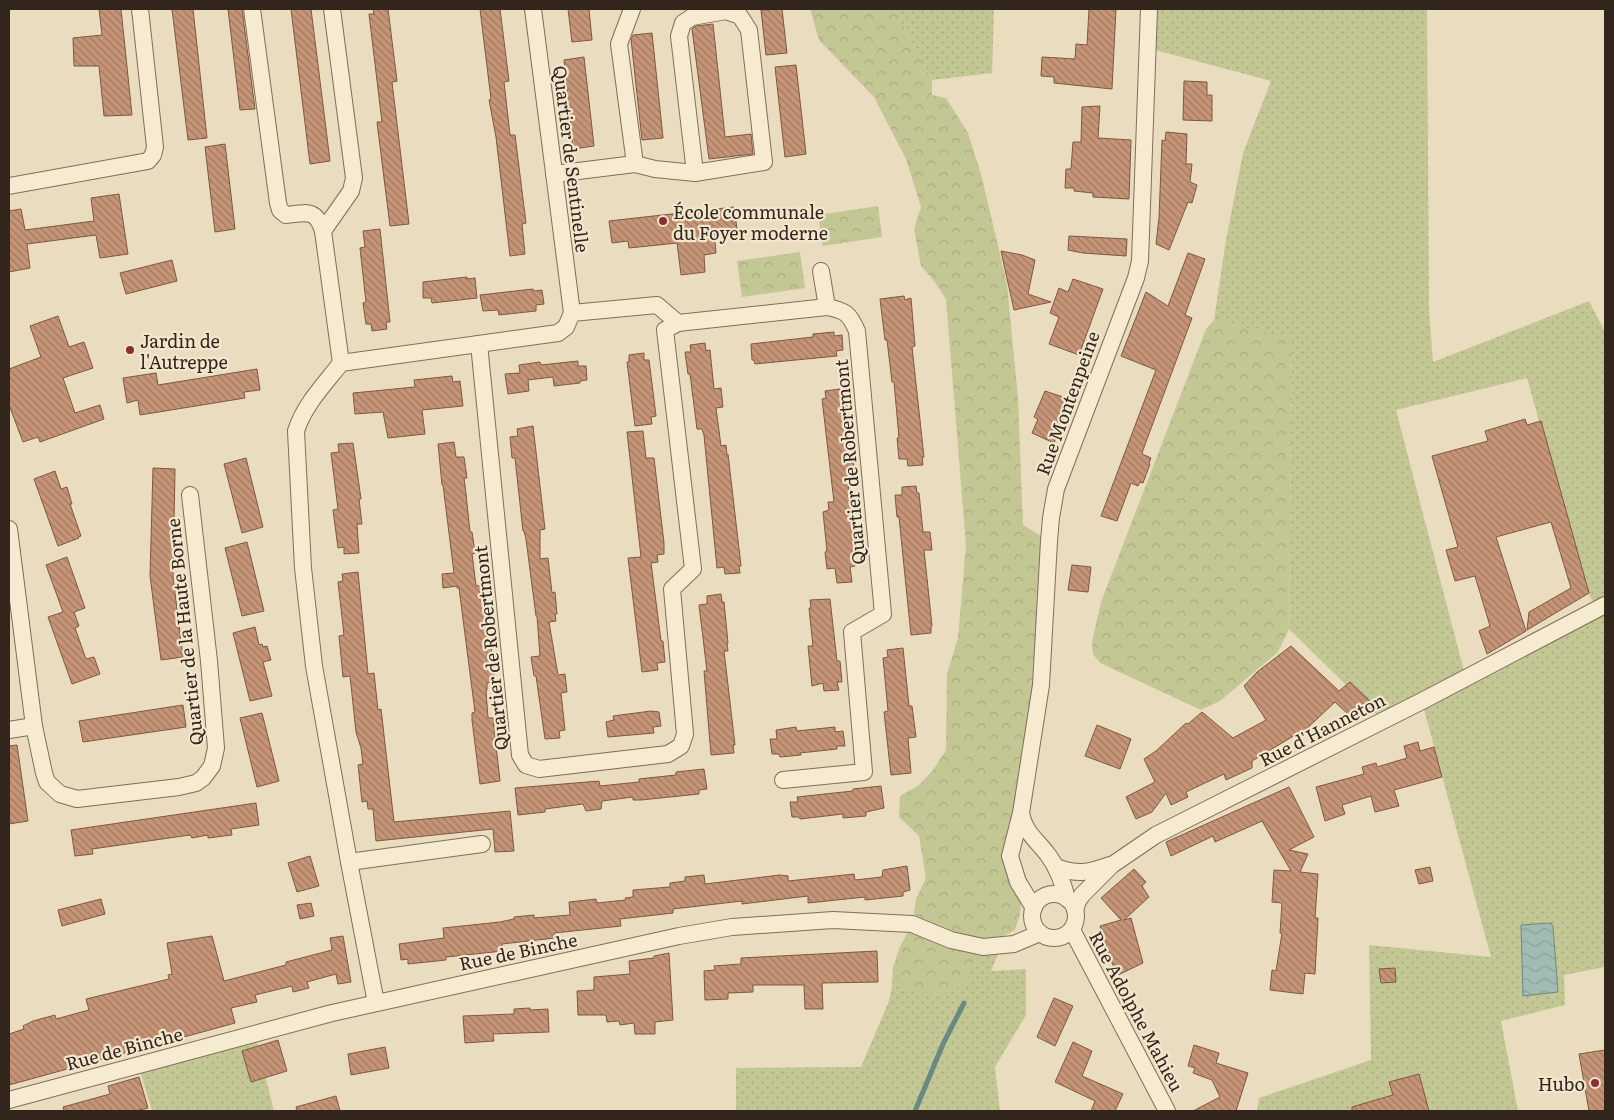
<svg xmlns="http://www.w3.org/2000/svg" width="1614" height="1120" font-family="Literata,serif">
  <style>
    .grass { fill: url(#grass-dots); fill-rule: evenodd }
    .forest { fill: url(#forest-crowns) }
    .water { fill: url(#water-waves); stroke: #6a8980 }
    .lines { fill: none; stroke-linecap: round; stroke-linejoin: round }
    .stream { stroke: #6a8980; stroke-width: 5 }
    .building { fill: url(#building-back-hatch); stroke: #7f5740 }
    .street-casing { stroke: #826d59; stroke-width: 18 }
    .street { stroke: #f6ead1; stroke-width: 16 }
    .poi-dot { fill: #8c2d31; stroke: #f2e6ce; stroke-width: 2 }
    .labels { text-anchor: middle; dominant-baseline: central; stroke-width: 4.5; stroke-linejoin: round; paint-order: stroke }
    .street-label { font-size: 18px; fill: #32261c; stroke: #f2e6ce }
    .poi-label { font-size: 18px; fill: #32261c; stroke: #f2e6ce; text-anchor: start }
  </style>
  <defs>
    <pattern id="grass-dots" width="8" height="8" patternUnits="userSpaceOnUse" patternTransform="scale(1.25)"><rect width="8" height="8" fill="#c3c794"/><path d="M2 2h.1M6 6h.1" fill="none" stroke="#a8ab7f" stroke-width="1.8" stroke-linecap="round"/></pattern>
    <pattern id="forest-crowns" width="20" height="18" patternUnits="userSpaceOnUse" patternTransform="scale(1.25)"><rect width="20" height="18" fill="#c3c794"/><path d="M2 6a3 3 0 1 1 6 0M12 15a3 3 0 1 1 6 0" fill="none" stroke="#a8ab7f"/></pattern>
    <pattern id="water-waves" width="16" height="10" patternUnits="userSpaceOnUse" patternTransform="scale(1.25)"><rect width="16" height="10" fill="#a2bcb4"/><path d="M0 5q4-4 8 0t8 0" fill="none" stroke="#8ca19a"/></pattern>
    <pattern id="building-back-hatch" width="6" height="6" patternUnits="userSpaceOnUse" patternTransform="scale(1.25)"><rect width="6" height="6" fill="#c69577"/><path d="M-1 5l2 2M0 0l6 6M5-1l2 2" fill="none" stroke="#a17961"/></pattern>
  </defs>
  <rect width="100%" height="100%" fill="#eadcbf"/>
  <g class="grass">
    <path d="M894,9H994L992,73L932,80Z"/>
    <path d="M1149,9H1427L1429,310L1433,362L1589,301L1605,332V967L1564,975L1565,1005L1501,1021L1518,1111H1257L1259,1098L1371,1060L1369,945L1491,957L1422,702L1383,721L1289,629L1292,339L1214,320L1226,240L1243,153L1271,81L1148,48ZM1527,378L1566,518L1589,594L1597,610L1466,679L1396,410Z"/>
    <path d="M1002,945L991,971L1026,969V1015L995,1067L1000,1111H935L936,1108L934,1111H736V1068L861,1067L889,1001L892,987L893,968L900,947Z"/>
    <path d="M255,1034L274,1111H152L138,1064Z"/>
  </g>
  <g class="forest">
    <path d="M810,9H894L932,80V95L946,98L968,133L981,174L1007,284L1018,398L1023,525L1049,541L1044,653L1010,856L1022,900L1020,914L1015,930L983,947L966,981L948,994L914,993L900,983L893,968L900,947L912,924L916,899L926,878L919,836L899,817L900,796L919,785L933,770L946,750L947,674L958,638L966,545L946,299L935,282L921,266L914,229L921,207L906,159L874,97L819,40Z"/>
    <path d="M878,206L882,237L823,246L818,215Z"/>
    <path d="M800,252L805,288L742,297L737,261Z"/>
    <path d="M1214,320L1292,338L1289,629L1278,652L1220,701L1201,710L1100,663L1093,654L1092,642L1101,602L1206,329Z"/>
  </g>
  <path class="water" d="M1551,923L1553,927L1558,992L1523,996L1521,925Z"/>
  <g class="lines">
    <path class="stream" d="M915,1111L943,1044L964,1003"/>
  </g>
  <g class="building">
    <path d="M99,9H121L132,115L104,116L99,66H74L73,38L102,35Z"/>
    <path d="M172,9H193L207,138L188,140Z"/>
    <path d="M228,9H242L255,109L240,110Z"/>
    <path d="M291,9H311L330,161L310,164Z"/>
    <path d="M373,9H388L397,81L392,82L409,224L390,226L377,122H382L369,14H374Z"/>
    <path d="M480,9H500L509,81L504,82L510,135H515L526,223L522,224L525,254L510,256L496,137L489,100L491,99Z"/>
    <path d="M568,9H589L592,40L572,42Z"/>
    <path d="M782,9L787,53L766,55L761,10Z"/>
    <path d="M1089,9H1116L1112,89L1054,83V77L1041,76L1042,57L1075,59L1076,44L1087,45Z"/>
    <path d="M713,24L725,137L751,134L753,154L709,159L692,29L696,26Z"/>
    <path d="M652,33L663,138L642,140L631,39L633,35Z"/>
    <path d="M584,57L594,146L573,149L564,60Z"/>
    <path d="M796,65L806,154L785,157L775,67Z"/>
    <path d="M1184,81L1207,82V95H1212V121L1183,120Z"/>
    <path d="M1100,106L1098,138L1131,140L1129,199L1093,197V193L1074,191V188H1065L1066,169H1071L1073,142H1081L1082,107Z"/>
    <path d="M1166,132L1187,134L1186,164H1192L1190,182L1197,185L1192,203L1188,202L1169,250L1156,244L1159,218L1162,140L1165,141Z"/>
    <path d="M225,144L235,229L215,232L205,147Z"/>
    <path d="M119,194L128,254L100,258L96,235L27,244L30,268L9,272V211L21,209L25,230L94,221L91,198Z"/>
    <path d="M734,207L737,229L714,231L716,253L704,255L705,272L681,275L677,243L629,248L628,241L612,243L609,221Z"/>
    <path d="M380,229L390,322H386L387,329L372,331L371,324H366L363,303L366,302L360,248L365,247L363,231Z"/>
    <path d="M1069,236L1127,239L1126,256L1083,253L1068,250Z"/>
    <path d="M1001,251L1022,255L1035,260L1028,294L1051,302L1014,310Z"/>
    <path d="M1188,253L1205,259L1185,315L1192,318L1143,450L1142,454L1151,458L1149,463L1150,464L1143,483L1140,482L1138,486L1131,483L1117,521L1101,516L1156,370L1121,356L1146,292L1168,306Z"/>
    <path d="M172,260L177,281L126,294L120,273Z"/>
    <path d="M467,277V279L475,278L477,298L432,303L431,298H423V282Z"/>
    <path d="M1073,279L1103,289L1079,355L1049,344L1059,317L1050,313L1059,288L1068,292Z"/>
    <path d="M533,289L534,291L542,290L544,304L536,305V311L499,315L498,310L483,311L480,295Z"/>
    <path d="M904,296L905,300L911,298L915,346L912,347L924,457H922L923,465L908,466L907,459H899L897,438H899L894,382H892L887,340H885L880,299Z"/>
    <path d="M58,316L69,347L84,342L93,368L63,378L75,413L100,405L104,419L40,442L38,437L23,442L9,405V369L41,357L30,326Z"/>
    <path d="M834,332V336L842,335L843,350L836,351L837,356L755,364L754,360H752L751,344L813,337V334Z"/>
    <path d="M705,343L706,351L710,350L714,389L721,388L723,407L716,408L721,446L726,445L727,455L728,454L741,566H739L740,573L725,574L724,567L717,568L704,435L702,429H697L690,374H688L685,352H691L690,345Z"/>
    <path d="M644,353V360H649L656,416L651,417L652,424L635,426L627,362H629V355Z"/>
    <path d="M578,361V366H586L587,380L580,381V383L554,386L553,377L528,380L529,391L508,394L505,374L520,373L519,365L540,362L541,365Z"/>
    <path d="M257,369L260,390L244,392L245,398L140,415L138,400L127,403L123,378L156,373L158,385Z"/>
    <path d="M452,376L453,382L460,381L463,406L422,410L425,434L388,438L383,412L355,414L353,393L415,387L414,380Z"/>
    <path d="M840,389L841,397L846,396L848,417H846L850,453H852L855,474L847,475L854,529H851L855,566L850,567L852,582L837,583L835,568L827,569L825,552L827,551L823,512L829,510L828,502H834L822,399L826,398L825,391Z"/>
    <path d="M1045,391L1069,399L1063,412L1066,413L1054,443L1032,433L1038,419L1034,417Z"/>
    <path d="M1525,419L1527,425L1541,421L1589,593L1527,630L1529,612L1571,588L1551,522L1496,537L1526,631L1487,654L1479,631L1490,626L1475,576L1455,581L1446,550L1458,547L1432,456L1488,441L1485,431Z"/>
    <path d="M533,426L545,529L540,530V559L548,558L552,593L555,592L557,614H555L556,621L549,622L558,675L565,674L567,692L561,693L565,730L559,731L560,738L545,739L536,676H534L531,657L540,656L537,616H536L526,539L524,531H523L515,458H512L510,437L518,436L517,429Z"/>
    <path d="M643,431L646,458H654L664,543V554L657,555L658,562L651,563L661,641H663L665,662L657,663L658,670L642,672L628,558L641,557L627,432Z"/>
    <path d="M454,442L456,457H464L467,478H464L466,494L470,532H472L475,553L472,554L476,586L484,585L495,682L487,683V690L486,691L488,718H493L500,781L480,784L472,720V713L475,712L459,588H457V586L443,588L442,574L454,573L443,485H442L438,444Z"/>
    <path d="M353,443L361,499H359L362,524H357L359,553L344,554V547L338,548L333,510L338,509L331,453L339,452L338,444Z"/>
    <path d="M246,458L263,527L242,533L224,464Z"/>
    <path d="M153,468L175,469L173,577L183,657L161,660L150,576Z"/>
    <path d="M55,471L61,489L67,487L72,504H70L81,536L78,537L79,538L58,546L34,479Z"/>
    <path d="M916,486L917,493H919L923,532H930L932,550H924L932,626H931V633L911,635L899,517H897L895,495H902V487Z"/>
    <path d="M247,542L264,611L242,616L225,548Z"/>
    <path d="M67,557L85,608L74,612L79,626L75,628L86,659L94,657L100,674L72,684L48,617L63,612L46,565Z"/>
    <path d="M1072,565L1091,567L1088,592L1068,590Z"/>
    <path d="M358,572L368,674L374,673L378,710L381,709L394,822L510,811L514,851L495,852L493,829L376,841L373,809H368L367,801L362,802L358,765L363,764L361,748L356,732L350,676L343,677L339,636L344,635L338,582L343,581L342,574Z"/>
    <path d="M721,594L722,602H724L728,643H727L728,651H724L735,745H733L734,753L711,755L704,671H707L699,605L707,604V596Z"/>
    <path d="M830,599L837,661H840L842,682H837L839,690L824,691L823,683L812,686L808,646H813L809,608H811L810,600Z"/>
    <path d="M255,627L259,645L262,644L263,647L267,646L271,660L263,662L272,696L250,701L233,633Z"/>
    <path d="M1291,646L1339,691L1350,682L1376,707L1352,718L1335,702L1301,734L1300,732L1252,761V768L1226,780L1224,774L1186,792L1188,797L1171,805L1166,793L1152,812L1136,819L1126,797L1155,782L1144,759L1156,751L1186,723L1188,724L1202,712L1233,738L1266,720L1244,686L1257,672Z"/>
    <path d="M903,648L909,706H912L916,737L908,738L911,773L891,775L884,712L888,711L883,658L888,657L887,650Z"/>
    <path d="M183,705L186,727L83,742L79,721Z"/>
    <path d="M651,711L659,712L661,726L653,727L654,733L608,737L606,722L614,720L613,716Z"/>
    <path d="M262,713L279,781L257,787L240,718Z"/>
    <path d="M1097,725L1131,739L1120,769L1085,756Z"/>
    <path d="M796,727L797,731L835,727V732L843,731L845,746H837V749L800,753L801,755L780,757L779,754H772L770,739H777L776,730Z"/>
    <path d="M1418,742L1420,751L1434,747L1442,777L1394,790L1399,806L1375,812L1371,796L1342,805L1345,814L1325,821L1316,787L1364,774L1362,767L1376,763L1377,767L1407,758L1404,746Z"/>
    <path d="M17,745L28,821L9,824V746Z"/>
    <path d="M704,769L707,789L699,790V794L641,800H633V797L602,801L601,809L586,811L583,804L545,809V812L518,815L515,788L599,781L600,786L639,782V779L676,775V772Z"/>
    <path d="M881,786L884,808L866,812V816L843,818V814L800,819L799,817H792L790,802H798L797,797L853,791V789Z"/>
    <path d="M1289,787L1314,837L1289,850L1308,854L1300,872L1318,874L1315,918H1318L1315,974L1305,973L1303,994L1270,990L1272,970L1276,971L1282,933H1280L1282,903L1272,902L1274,870L1291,871L1262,821L1215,842L1213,836L1171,856L1166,842Z"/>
    <path d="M256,803L259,825L231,829L232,835L208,838V835L192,838L190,835L92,849L93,854L75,856L71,830Z"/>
    <path d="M310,856L319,886L297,892L288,863Z"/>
    <path d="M907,866L910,890L903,892V896L865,900V897L808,903V896L742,904V901L673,909V913L620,919L621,926L554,933L555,938L502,944L503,951L446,957V960L408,964V959L401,960L399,944L444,938L443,928L500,922L514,919V917L534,915V918L570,915L569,902L596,899L597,903L626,900L625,898L633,897V890L670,887V883L685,881V877L704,875L705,884L780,875L788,876V881L854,874L855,880L882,877L883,870Z"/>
    <path d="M1430,867L1433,881L1419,884L1415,870Z"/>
    <path d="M1134,869L1146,882L1142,886L1149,897L1124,920L1131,918L1143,963L1118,975L1111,961L1100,926L1121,920L1101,898Z"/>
    <path d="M101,899L105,914L62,926L58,910Z"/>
    <path d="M311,903L314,916L300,919L297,905Z"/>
    <path d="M212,936L224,981L286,965V962L332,950L330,938L343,936L351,982L338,984L336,974L307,982L309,988L293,992L292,986L255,995L257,1002L231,1008L235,1023L9,1085V1034L24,1029L23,1026L33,1021L55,1015L56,1019L89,1010L86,999L169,979L168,975L172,974L167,943Z"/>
    <path d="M877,951L878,982L822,983L823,1009H805L804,985H753V992L728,993V999L705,1000L704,971L715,970L714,966L741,964V958Z"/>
    <path d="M669,953L673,1020L655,1022V1034H635L634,1023L620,1025L619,1021L607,1022L606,1015H578L577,991L594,990V977L630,974L629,961L654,958V956Z"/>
    <path d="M1395,968L1396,982L1381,983L1379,969Z"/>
    <path d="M1054,998L1073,1006L1055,1046L1037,1037Z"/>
    <path d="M530,1008V1010L548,1009L549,1032L493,1034L494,1041L465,1043L463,1016L514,1014V1009Z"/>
    <path d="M278,1040L287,1071L251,1082L242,1051Z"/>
    <path d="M1073,1042L1092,1051L1082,1076L1123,1094L1115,1111H1091L1095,1101L1055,1082Z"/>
    <path d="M1194,1045L1219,1053L1216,1063L1248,1073L1236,1111H1193L1220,1097L1212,1080L1193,1073L1195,1068L1188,1066Z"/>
    <path d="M385,1047L389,1068L351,1075L348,1054Z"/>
    <path d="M1605,1050V1111H1589L1579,1054Z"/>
    <path d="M1419,1074L1429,1111H1352V1107L1393,1095L1389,1082Z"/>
    <path d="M139,1077L148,1108L135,1111H64L63,1107L110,1094L108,1086Z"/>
    <path d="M336,1096L340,1111H297L296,1107Z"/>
  </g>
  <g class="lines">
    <g class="street-casing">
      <g id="street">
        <path d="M252,9L278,203L280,210L286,215C306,213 316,208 323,231L341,363"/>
        <path d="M533,9L572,313"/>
        <path d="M632,9L619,44L635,164"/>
        <path d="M554,174L635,164L655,169L695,173L764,162L749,30L740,16L726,11L692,17L683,23L679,36L695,173"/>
        <path d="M9,186L148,161L153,155L155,147L140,9"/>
        <path d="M323,231L351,191L354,178L332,9"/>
        <path d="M821,271L827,307"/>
        <path d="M479,344L520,755L526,765L539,769L668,754L681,746L685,734L672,589L693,569L665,330L678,323"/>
        <path d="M9,529L34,726"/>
        <path d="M9,730L34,726L44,773L47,782L60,794L77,799L179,787L196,783L203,778L212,766L216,748L209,661L190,495"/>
        <path d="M1021,813C1024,832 1037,840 1048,855C1058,868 1063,883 1067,899"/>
        <path d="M349,862L482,844"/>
        <path d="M1056,867C1078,875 1087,873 1110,865"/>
        <circle cx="1054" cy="916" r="22"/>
        <path d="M1034,908L1018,882L1010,856L1021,813L1041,685L1049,541L1051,518L1056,489L1136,278L1140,261L1149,9"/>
        <path d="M1075,910L1078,901L1082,895L1112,865L1156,835L1422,701L1605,605"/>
        <path d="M1072,930L1167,1111"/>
        <path d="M376,1003L349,862L314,666L303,568L296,431C304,405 324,385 341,363L558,333L566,327L572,313L657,305L678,323L827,307C846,311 849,313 857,331L883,614L852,632L864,772L783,780"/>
        <path d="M9,1100L332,1013L679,936L732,927L833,920L912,924L951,940L983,947L1014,944L1040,933"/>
      </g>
    </g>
    <use href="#street" class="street"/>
  </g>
  <g class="poi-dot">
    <circle cx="663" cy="221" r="5"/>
    <circle cx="130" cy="350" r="5"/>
    <circle cx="1595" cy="1083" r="5"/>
  </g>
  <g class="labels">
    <g class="street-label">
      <text transform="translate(572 159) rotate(83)">Quartier de Sentinelle</text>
      <text transform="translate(1067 403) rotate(-70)">Rue Montenpeine</text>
      <text transform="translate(849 462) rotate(-95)">Quartier de Robertmont</text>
      <text transform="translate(184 632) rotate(-96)">Quartier de la Haute Borne</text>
      <text transform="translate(490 648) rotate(-96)">Quartier de Robertmont</text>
      <text transform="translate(1322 729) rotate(-27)">Rue d'Hanneton</text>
      <text transform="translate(518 951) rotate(-12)">Rue de Binche</text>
      <text transform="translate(1137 1011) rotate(62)">Rue Adolphe Mahieu</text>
      <text transform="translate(124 1048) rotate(-15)">Rue de Binche</text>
    </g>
    <g class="poi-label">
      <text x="673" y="211">École communale<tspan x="673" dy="21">du Foyer moderne</tspan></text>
      <text x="140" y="340">Jardin de<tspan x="140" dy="21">l'Autreppe</tspan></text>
      <text x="1585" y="1083" text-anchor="end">Hubo</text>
    </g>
  </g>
  <rect width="1614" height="1120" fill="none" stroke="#32261c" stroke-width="20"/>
</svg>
